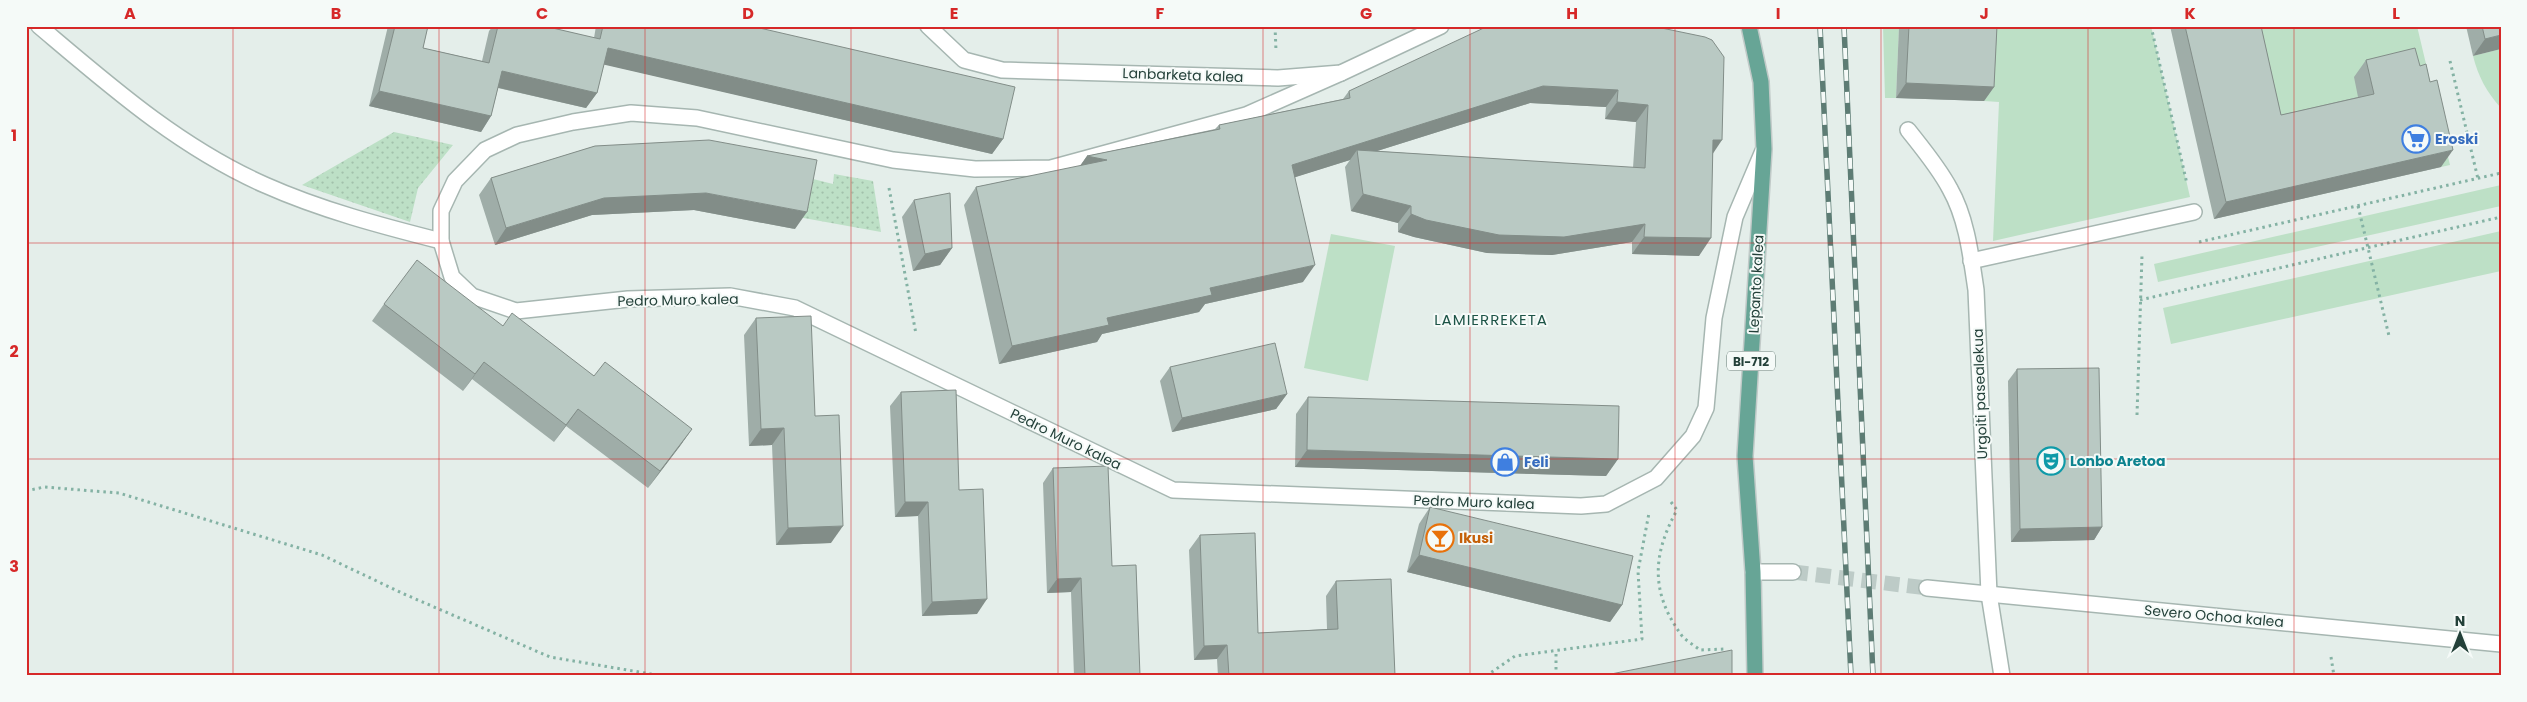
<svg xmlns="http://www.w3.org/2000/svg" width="2527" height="702" font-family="Poppins,sans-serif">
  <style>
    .green { fill: #bde0c6 }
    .park { fill: url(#park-dots) }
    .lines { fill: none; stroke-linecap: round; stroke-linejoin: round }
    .minor-tunnel { stroke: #bdcbc7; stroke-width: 15; stroke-dasharray: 15 8; stroke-linecap: butt }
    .minor-casing { stroke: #a6b6b1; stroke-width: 18 }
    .major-casing { stroke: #c1cac8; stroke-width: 18 }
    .path { stroke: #84b2a4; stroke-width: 3; stroke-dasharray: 2.5 4; stroke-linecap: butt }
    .minor { stroke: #fff; stroke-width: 15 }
    .major { stroke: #67a596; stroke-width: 15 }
    .rail-casing { stroke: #5d7c74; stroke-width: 5.5 }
    .rail { stroke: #f5faf8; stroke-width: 4; stroke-dasharray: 11; stroke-linecap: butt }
    .wall { fill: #9fada8; fill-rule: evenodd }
    .shaded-wall { fill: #828d88 }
    .building { fill: #b9c9c3; stroke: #828d88 }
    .grid { fill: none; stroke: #d62828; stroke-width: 1; stroke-opacity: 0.55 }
    .labels { text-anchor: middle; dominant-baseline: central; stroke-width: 4; stroke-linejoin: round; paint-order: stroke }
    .shield { fill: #f5faf8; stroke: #627872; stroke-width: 1 }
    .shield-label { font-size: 12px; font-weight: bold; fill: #234039 }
    .street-label { font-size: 14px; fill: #234039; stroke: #f5faf8 }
    .shop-label { font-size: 14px; font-weight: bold; fill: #366cbe; stroke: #f5faf8; text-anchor: start }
    .culture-label { font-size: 14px; font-weight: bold; fill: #0d838f; stroke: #f5faf8; text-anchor: start }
    .food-label { font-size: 14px; font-weight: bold; fill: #c56008; stroke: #f5faf8; text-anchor: start }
    .neighbourhood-label { font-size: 15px; letter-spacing: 1px; fill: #1d5447; stroke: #f5faf8 }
    .neatline { fill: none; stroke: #d62828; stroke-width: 2 }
    .grid-label { font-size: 16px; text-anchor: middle; font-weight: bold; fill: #d62828 }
  </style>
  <defs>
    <pattern id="park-dots" width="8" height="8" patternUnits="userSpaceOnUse" patternTransform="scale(1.25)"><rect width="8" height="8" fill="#bde0c6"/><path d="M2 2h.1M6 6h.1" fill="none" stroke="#a2c1ab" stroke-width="1.8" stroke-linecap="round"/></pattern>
  </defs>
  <rect width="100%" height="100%" fill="#e4eeea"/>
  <g class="green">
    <path d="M1883,26H1899L1896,98H1885Z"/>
    <path d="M1987,26H2151L2190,197L1993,241L1999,102L1984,101Z"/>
    <path d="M2245,26H2417L2450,165L2441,167L2425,97L2270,132Z"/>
    <path d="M2501,49V108C2487,93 2478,76 2473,56Z"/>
    <path d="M2501,185V206L2158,282L2154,264Z"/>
    <path d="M2501,231V271L2171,344L2163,308Z"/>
    <path d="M1331,234L1395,246L1368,381L1304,368Z"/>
  </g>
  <g class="park">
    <path d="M394,132L453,145L418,188L410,222L302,185Z"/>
    <path d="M834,174L873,181L881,232L798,217L805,177L833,184Z"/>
  </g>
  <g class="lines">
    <path class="minor-tunnel" d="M1793,572L1927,588"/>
    <g class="minor-casing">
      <g id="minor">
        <path d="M39,26C110,86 179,147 265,185C321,210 382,226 441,241"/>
        <path d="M928,26L964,60L1002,70L1278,78L1341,73L1441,26"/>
        <path d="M1341,73L1246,115L1051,168L975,169L893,160L697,118L631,113L573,122L517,135L485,150L455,181L441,211V241L452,277L472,296L516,311L628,299L730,296L795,308L1173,490L1581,506L1606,504L1656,478L1693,436L1706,408L1714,318L1735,217L1763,151"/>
        <path d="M1908,130C1923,149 1939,168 1950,189C1967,219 1971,257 1976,290L1989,594L2002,676"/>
        <path d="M1971,261L2194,212"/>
        <path d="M1753,572H1793"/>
        <path d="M1927,588L2501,644"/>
      </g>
    </g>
    <g class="major-casing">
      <path id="major" d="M1749,26L1761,82L1764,149L1745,456L1753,572L1755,676"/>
    </g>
    <g class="path">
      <path d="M1275,26L1276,51"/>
      <path d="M2151,26L2187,184"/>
      <path d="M2450,61L2478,179"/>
      <path d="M889,188L916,334"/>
      <path d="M2358,206L2389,336"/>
      <path d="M2199,242L2501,173"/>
      <path d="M2140,300L2501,217"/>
      <path d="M2137,415L2142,255"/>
      <path d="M26,491L44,487L119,493L322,555L404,594L550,657L663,676"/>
      <path d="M1671,502L1677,510C1653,553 1650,591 1680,633C1684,640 1694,645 1700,650L1725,649"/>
      <path d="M2331,657L2334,676"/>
      <path d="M1486,676L1515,656L1642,639L1638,571L1649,513"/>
      <path d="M1556,676V650"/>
    </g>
    <use href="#minor" class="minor"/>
    <use href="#major" class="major"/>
    <g class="rail-casing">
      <g id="rail">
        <path d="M1820,26L1851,676"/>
        <path d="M1844,26L1873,676"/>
      </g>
    </g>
    <use href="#rail" class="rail"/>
  </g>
  <g class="wall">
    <path d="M388,26H428L423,48L482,61L489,31L493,26H544L594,38L596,26H751L1003,139L992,154L604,64L597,93L586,108L498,88L491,116L481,132L369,106Z"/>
    <path d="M1652,26L1713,154L1699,256L1632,254V242L1552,255L1487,253L1414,237L1398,232V223L1351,211L1345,167L1350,160L1295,177L1303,282L1205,304L1199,312L1102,334L1097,342L999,364L964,205L976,187L1080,166L1087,156L1215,129L1219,125L1343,99L1349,91ZM1530,103L1606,107L1605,119L1636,122L1633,168L1377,151Z"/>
    <path d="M1899,26H1997L1994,87L1984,101L1896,98Z"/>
    <path d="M2170,26H2261L2281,115L2358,97L2354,77L2366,60L2441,167L2214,219Z"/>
    <path d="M2466,26H2501L2473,56Z"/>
    <path d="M595,146L795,229L694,210L592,215L495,245L479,195L491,178Z"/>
    <path d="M914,200L952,248L940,265L913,271L902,217Z"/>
    <path d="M384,304L503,326L692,429L680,446L648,488L566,426L554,442L472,379L463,391L372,321Z"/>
    <path d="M756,318L815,416L831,543L776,545L772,445L749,446L744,335Z"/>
    <path d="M1170,367L1287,394L1276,409L1172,432L1160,381Z"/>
    <path d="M2017,369L2102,527L2094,540L2011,542L2008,381Z"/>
    <path d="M901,392L959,490L977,614L922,616L918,516L895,517L890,406Z"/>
    <path d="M1308,397L1618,459L1606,476L1295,467L1296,414Z"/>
    <path d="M1053,468L1112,566L1140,676H1074L1071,592L1047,593L1043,483Z"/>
    <path d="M1430,507L1622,605L1610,622L1407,572L1419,524Z"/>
    <path d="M1200,535L1258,633L1327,629L1326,596L1336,581L1395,676H1218L1217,659L1194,660L1189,550Z"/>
  </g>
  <g class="shaded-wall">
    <path d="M2501,35V49L2473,56L2485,39Z"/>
    <path d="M608,48L1003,139L992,154L597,63Z"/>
    <path d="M502,71L597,93L586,108L491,86Z"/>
    <path d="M1906,83L1994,87L1984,101L1896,98Z"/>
    <path d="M1543,86L1618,90L1606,107L1530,103L1358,157L1357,150L1350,160L1280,182L1292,165Z"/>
    <path d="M379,91L491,116L481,132L369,106Z"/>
    <path d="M1617,102L1648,105L1636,122L1605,119Z"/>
    <path d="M1713,140H1722L1710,158Z"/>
    <path d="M2453,150L2441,167L2214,219L2226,202Z"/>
    <path d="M1087,156L1107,160L1075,173Z"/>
    <path d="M706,193L807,212L795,229L694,210L592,215L495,245L506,228L604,198Z"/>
    <path d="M1363,194L1411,206L1398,223L1351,211Z"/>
    <path d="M1411,214L1645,224L1632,242L1552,255L1487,253L1414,237L1398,232Z"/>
    <path d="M1644,237L1711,238L1699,256L1632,254Z"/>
    <path d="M952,248L940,265L913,271L925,254Z"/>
    <path d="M1315,265L1303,282L1205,304L1199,312L1102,334L1097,342L999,364L1012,346L1210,288Z"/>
    <path d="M484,362L472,379L463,391L475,374Z"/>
    <path d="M1287,394L1276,409L1172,432L1182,418Z"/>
    <path d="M578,409L566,426L554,442L566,425Z"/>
    <path d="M784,428L772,445L749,446L761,429Z"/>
    <path d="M692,429L680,446L648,488L660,471Z"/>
    <path d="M1307,450L1618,459L1606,476L1295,467Z"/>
    <path d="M905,502H928L918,516L895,517Z"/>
    <path d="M843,526L831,543L776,545L788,528Z"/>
    <path d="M2102,527L2094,540L2011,542L2020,529Z"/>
    <path d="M1419,555L1622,605L1610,622L1407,572Z"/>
    <path d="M1081,578L1071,592L1047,593L1057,579Z"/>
    <path d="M987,599L977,614L922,616L932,602Z"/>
    <path d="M1227,645L1217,659L1194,660L1204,646Z"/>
  </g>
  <g class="building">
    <path d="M395,26H428L423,48L489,63L498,26H544L600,39L603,26H751L1015,87L1003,139L608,48L597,93L502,71L491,116L379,91Z"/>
    <path d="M1488,26H1652L1705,37L1712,40L1724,57L1722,140H1713L1711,238L1644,237L1645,224L1564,237L1499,235L1426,220L1411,214V206L1363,194L1357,150L1645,168L1648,105L1617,102L1618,90L1543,86L1292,165L1315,265L1210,288L1212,295L1107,318L1109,325L1012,346L976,187L1107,160L1087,156L1220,129L1219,125L1350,98L1349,91Z"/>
    <path d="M1909,26H1997L1994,87L1906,83Z"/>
    <path d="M2185,26H2261L2281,115L2374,94L2366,60L2415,48L2420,66L2426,64L2430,82L2437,80L2453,150L2226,202Z"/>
    <path d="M2482,26H2501V35L2485,39Z"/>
    <path d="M709,140L817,160L807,212L706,193L604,198L506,228L491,178L595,146Z"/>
    <path d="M950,193L952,248L925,254L914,200Z"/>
    <path d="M417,260L503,326L512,313L594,376L605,362L692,429L660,471L578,409L566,425L484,362L475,374L384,304Z"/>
    <path d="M811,316L815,416L839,415L843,526L788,528L784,428L761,429L756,318Z"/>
    <path d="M1275,343L1287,394L1182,418L1170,367Z"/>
    <path d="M2099,368L2102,527L2020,529L2017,369Z"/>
    <path d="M956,390L959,490L983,489L987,599L932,602L928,502H905L901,392Z"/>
    <path d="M1308,397L1619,406L1618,459L1307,450Z"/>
    <path d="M1108,466L1112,566L1136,565L1140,676H1085L1081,578L1057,579L1053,468Z"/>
    <path d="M1430,507L1633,556L1622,605L1419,555Z"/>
    <path d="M1255,533L1258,633L1338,629L1336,581L1391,579L1395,676H1229L1227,645L1204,646L1200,535Z"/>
    <path d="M1732,650V676H1601Z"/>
  </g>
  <path class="grid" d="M233,26V676M439,26V676M645,26V676M851,26V676M1058,26V676M1263,26V676M1470,26V676M1675,26V676M1881,26V676M2088,26V676M2294,26V676M26,243H2501M26,459H2501"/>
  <defs>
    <g id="supermarket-ring" transform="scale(1.4375)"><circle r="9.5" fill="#f5faf8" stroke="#3f7fe0" stroke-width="1.5"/><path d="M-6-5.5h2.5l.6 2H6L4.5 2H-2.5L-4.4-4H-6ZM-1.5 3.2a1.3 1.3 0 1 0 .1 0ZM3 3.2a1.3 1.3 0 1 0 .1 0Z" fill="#3f7fe0"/></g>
    <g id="theatre-ring" transform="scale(1.4375)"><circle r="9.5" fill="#f5faf8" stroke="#0f9aa8" stroke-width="1.5"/><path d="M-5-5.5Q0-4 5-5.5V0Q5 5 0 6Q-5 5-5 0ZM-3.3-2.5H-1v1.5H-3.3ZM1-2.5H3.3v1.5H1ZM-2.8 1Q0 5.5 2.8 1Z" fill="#0f9aa8"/></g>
    <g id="shop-ring" transform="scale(1.4375)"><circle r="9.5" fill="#f5faf8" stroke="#3f7fe0" stroke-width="1.5"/><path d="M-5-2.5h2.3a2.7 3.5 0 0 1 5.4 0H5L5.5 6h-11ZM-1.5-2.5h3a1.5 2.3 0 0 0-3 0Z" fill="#3f7fe0"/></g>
    <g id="bar-ring" transform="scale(1.4375)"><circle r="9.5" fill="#f5faf8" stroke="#e8710a" stroke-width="1.5"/><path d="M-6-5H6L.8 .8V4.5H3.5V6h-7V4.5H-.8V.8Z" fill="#e8710a"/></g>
  </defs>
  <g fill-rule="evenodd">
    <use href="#supermarket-ring" x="2416" y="139"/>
    <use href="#theatre-ring" x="2051" y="461"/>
    <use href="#shop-ring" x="1505" y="462"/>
    <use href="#bar-ring" x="1440" y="538"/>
  </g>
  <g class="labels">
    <rect class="shield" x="1727" y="351.5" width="48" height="19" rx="4"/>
    <g class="shield-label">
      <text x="1751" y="361">BI-712</text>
    </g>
    <g class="street-label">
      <text transform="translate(1183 75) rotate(2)">Lanbarketa kalea</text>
      <text transform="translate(1756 284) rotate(-87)">Lepanto kalea</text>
      <text transform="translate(678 300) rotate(-1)">Pedro Muro kalea</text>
      <text transform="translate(1980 394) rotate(-92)">Urgoiti pasealekua</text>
      <text transform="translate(1066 439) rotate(26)">Pedro Muro kalea</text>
      <text transform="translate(1474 502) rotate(2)">Pedro Muro kalea</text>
      <text transform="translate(2214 616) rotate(5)">Severo Ochoa kalea</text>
    </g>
    <g class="shop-label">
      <text x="2435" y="139">Eroski</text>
      <text x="1524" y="462">Feli</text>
    </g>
    <g class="culture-label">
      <text x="2070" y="461">Lonbo Aretoa</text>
    </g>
    <g class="food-label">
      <text x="1459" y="538">Ikusi</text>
    </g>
    <g class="neighbourhood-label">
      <text x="1491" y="319">LAMIERREKETA</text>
    </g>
  </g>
  <rect width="2527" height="702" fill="none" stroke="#f5faf8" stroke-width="55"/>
  <g transform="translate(2460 634)" stroke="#f5faf8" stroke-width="4" paint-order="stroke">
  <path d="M0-4L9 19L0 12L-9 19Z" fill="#234039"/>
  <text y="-8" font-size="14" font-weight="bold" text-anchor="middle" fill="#234039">N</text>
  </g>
  <rect x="28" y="28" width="2472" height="646" class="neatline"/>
  <g class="grid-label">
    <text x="130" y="19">A</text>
    <text x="336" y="19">B</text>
    <text x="542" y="19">C</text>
    <text x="748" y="19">D</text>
    <text x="954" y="19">E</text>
    <text x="1160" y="19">F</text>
    <text x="1366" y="19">G</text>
    <text x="1572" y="19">H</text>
    <text x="1778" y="19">I</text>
    <text x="1984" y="19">J</text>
    <text x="2190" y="19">K</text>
    <text x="2396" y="19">L</text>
    <text x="14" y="141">1</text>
    <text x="14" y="357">2</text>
    <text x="14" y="572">3</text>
  </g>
</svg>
